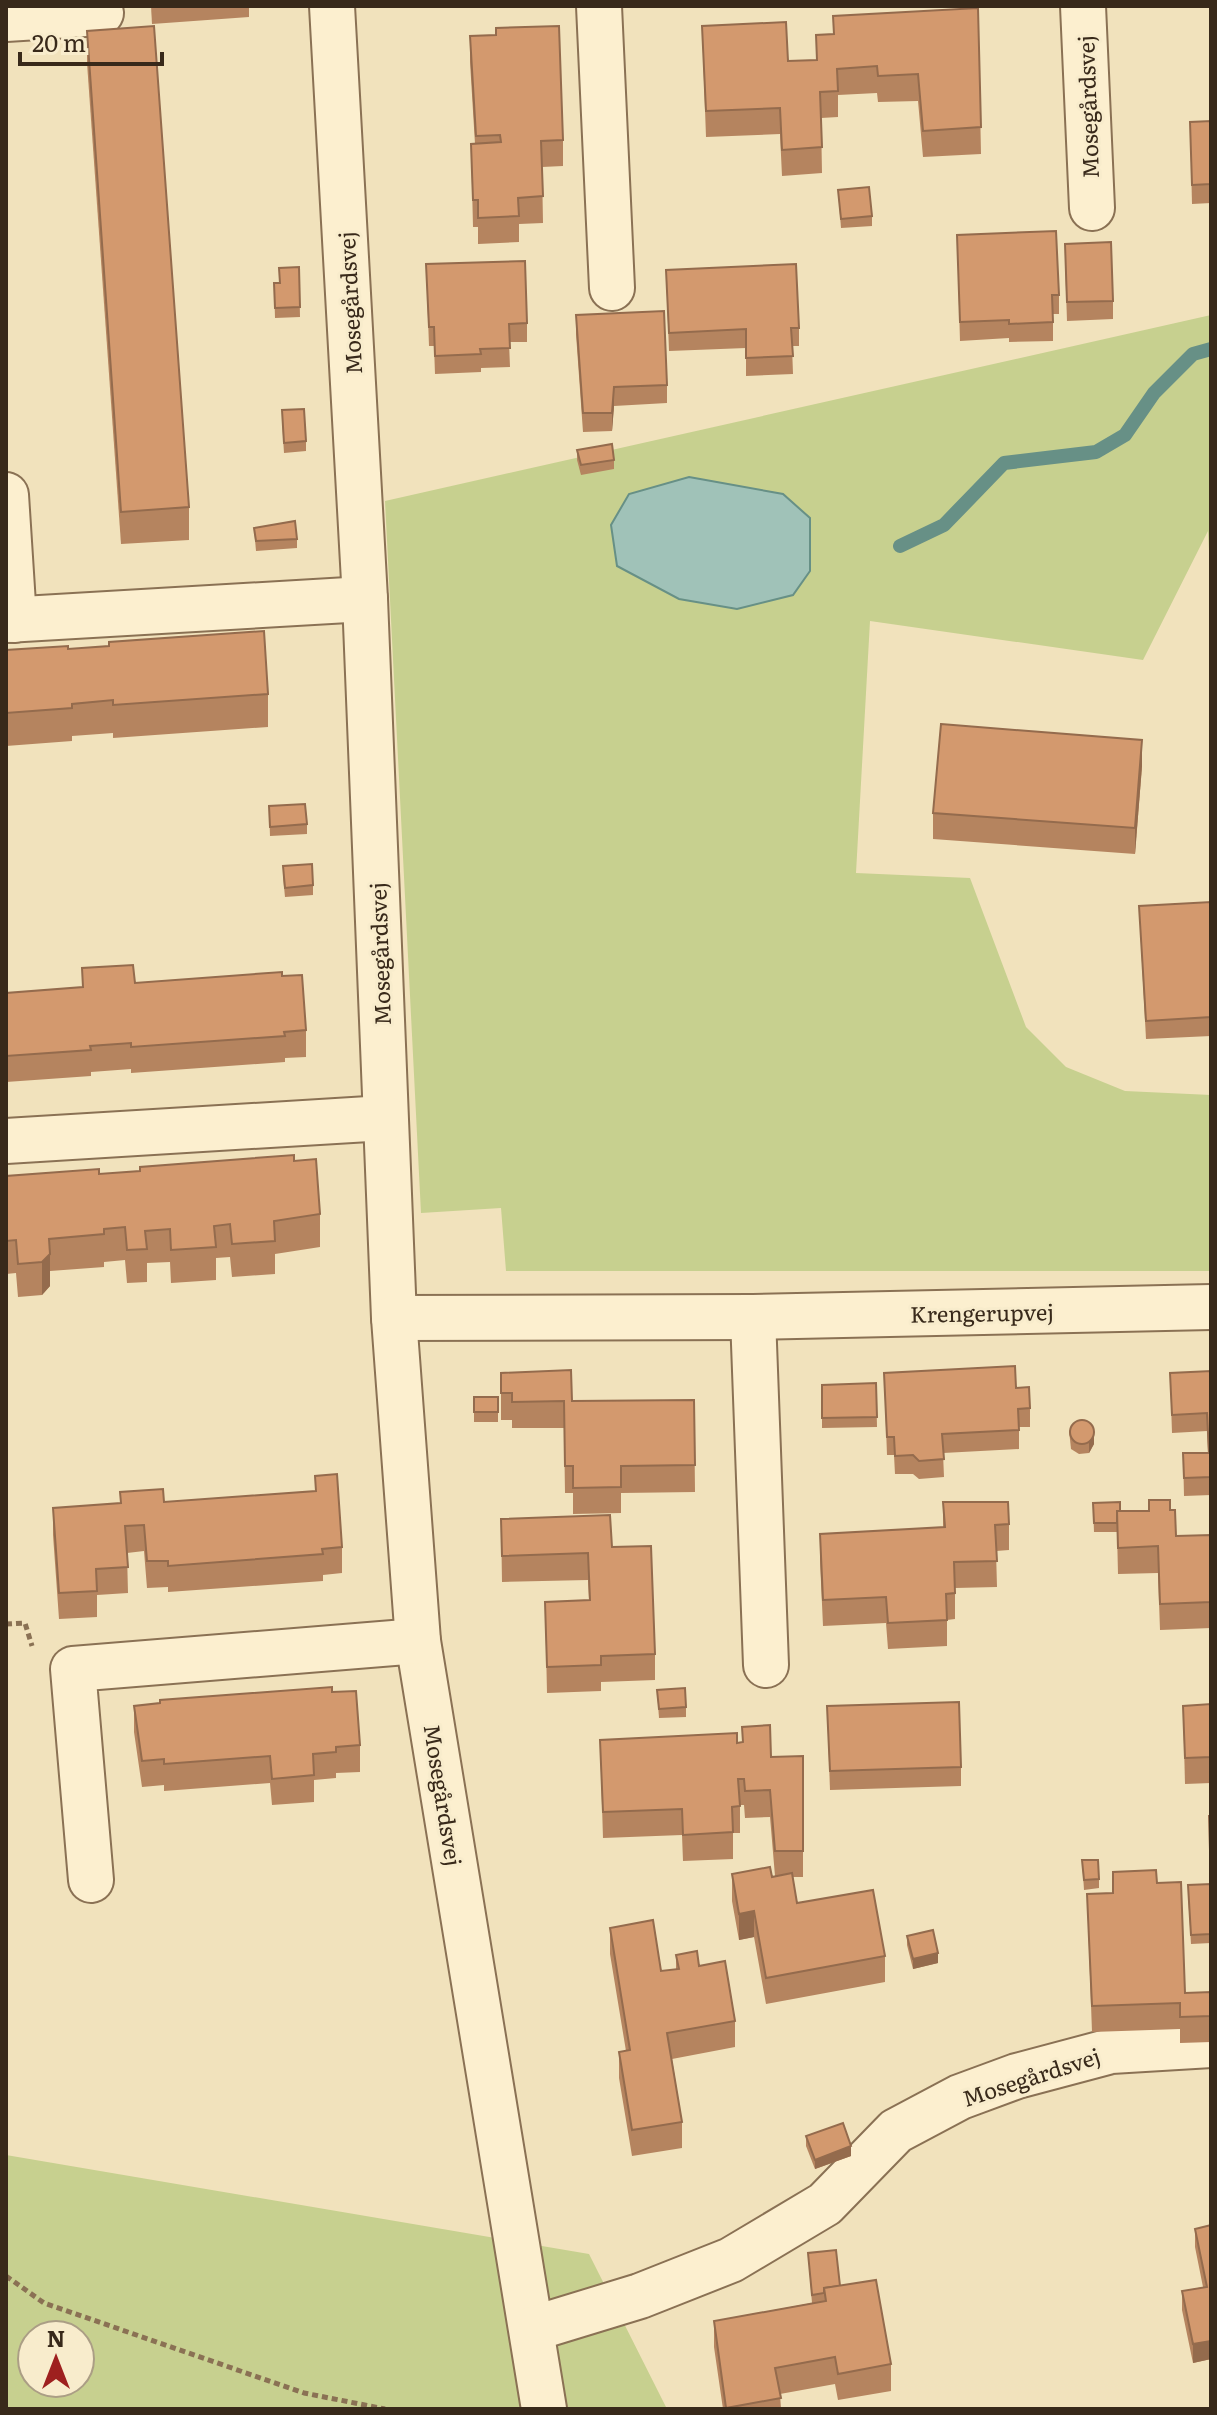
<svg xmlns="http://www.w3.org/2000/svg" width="1217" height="2415" font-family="Literata,serif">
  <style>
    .green { fill: #c7d08f; fill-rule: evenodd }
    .water { fill: #a0c2b8; stroke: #679086; stroke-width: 2 }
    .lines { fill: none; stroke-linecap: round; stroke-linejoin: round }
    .stream { stroke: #679086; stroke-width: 14 }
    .minor-casing { stroke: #8a7154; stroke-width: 48 }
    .path { stroke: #8a7154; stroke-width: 5; stroke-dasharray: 6 4; stroke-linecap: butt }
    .minor { stroke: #fcefcf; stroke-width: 44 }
    .wall { fill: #b5845f }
    .shaded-wall { fill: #946b4d }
    .building { fill: #d3996e; stroke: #946b4d; stroke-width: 2 }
    .labels { text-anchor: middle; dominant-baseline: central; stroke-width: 6; stroke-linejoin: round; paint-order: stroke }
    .street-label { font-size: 22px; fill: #38291a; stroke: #f8eccc }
  </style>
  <rect width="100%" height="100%" fill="#f1e2bc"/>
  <g class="green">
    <path d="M1211,315V590L1208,531L1143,660L870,621L856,873L970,878L1026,1027L1066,1067L1125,1091L1211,1095V1271H506L501,1208L421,1213L385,501Z"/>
    <path d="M6,2155L589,2254L667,2409H6ZM32,2335H80V2383H32Z"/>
  </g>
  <path class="water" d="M689,477L783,494L810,518V571L793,595L737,609L679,599L617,566L611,525L629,494Z"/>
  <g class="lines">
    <path class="stream" d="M900,546L944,525L1004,463L1096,452L1125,435L1154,393L1193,354L1211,349"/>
    <g class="minor-casing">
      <g id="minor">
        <path d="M332,6L365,599L394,1318L418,1641L544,2409"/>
        <path d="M599,6L612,288"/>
        <path d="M1083,6L1092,208"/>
        <path d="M6,19L101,13"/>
        <path d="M6,495L14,620"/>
        <path d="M6,620L365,599"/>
        <path d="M6,1141L385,1118"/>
        <path d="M753,1317L766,1665"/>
        <path d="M394,1318L753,1317L1211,1307"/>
        <path d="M91,1880L73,1669L418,1641"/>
        <path d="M532,2329L640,2296L731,2260L825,2204L896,2131L960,2097L1017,2076L1111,2051L1211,2045"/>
      </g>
    </g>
    <g class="path">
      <path d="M6,1624L25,1623L32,1646"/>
      <path d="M6,2276L44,2303L304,2393L385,2409"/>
    </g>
    <use href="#minor" class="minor"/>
  </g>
  <g class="wall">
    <path d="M151,6H249V17L152,24Z"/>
    <path d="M978,8L981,154L923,157L918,101L878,102L877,93L838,95V117L821,118L822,173L782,176L780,134L706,137L702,26L788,61L816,60V35L833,34V16Z"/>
    <path d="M87,31L189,507V540L121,544L87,63Z"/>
    <path d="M470,36L563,140V166L542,167L543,223L519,224V242L478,244V227H473L471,144H475L470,62Z"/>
    <path d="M1211,121V203L1192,204L1190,122Z"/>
    <path d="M838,190L872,216V226L841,228Z"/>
    <path d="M957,235L1059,295V314H1053V341L1009,342V338L960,341Z"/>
    <path d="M1065,262L1113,301V319L1067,321Z"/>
    <path d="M426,264L527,323V342H509L510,367L481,368V372L435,374L434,346H429Z"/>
    <path d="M299,267L300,317L275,318L274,283H280Z"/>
    <path d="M666,270L799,328V346H792L793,374L746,376V348L669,351Z"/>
    <path d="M576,315L667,385V403L614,406L612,431L583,432L576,334Z"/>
    <path d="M282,420L306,441V451L284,453Z"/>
    <path d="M577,450L614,460V469L581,475L577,460Z"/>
    <path d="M254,528L297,539V548L256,551Z"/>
    <path d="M68,649L268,694V727L113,738V733L72,736V741L6,746V650Z"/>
    <path d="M1142,766L1135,854L933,839V813Z"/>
    <path d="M269,806L307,824V834L270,836Z"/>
    <path d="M283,876L313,885V895L285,897Z"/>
    <path d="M1211,902V1036L1146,1039L1139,906Z"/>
    <path d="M82,968L135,983L282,976L306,1030V1057L285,1058V1062L131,1073V1069L91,1072V1076L6,1082V993L82,988Z"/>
    <path d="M294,1161L320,1214V1247L275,1254V1274L232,1277L230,1257L216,1258V1280L171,1283L170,1262L147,1263V1282L127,1283L125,1260L104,1262V1267L50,1271V1286L42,1295L18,1297L16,1273L6,1274V1176L99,1174Z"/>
    <path d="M1211,1371V1495L1184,1496L1183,1453H1208L1207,1431L1172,1433L1170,1373Z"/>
    <path d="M501,1373L572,1401L694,1400L695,1492L621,1493V1513L573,1514V1493H565L564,1428H512V1420H501Z"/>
    <path d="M884,1373L1016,1388L1030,1408V1427H1019V1449L943,1453L944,1477L919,1479L913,1474H895L894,1455H887Z"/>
    <path d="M876,1383L877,1427L822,1428V1385Z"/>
    <rect x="474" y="1397" width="24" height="25"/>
    <path d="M1069,1430L1094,1444L1089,1453L1079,1454L1071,1449Z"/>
    <path d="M315,1476L342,1547V1573L323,1575V1581L168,1592V1587L147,1588L144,1551L127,1553L128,1593L97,1595V1617L59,1619L53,1535V1508L120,1504V1492L164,1502L315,1491Z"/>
    <path d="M943,1502L1009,1524V1550L996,1551L997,1587L955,1588V1619L947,1620V1646L888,1649L886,1623L823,1626L820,1560V1534L943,1527Z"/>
    <path d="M1093,1503L1120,1511L1170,1510L1176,1536L1211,1535V1628L1160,1630L1158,1573L1118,1574L1117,1532H1094Z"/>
    <path d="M501,1519L612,1547L655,1654V1680L601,1682V1691L547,1693L545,1602L589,1600L588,1580L502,1582Z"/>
    <path d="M657,1690L686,1707V1717L659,1718Z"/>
    <path d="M332,1692L360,1745V1772L336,1773V1778L314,1780V1802L272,1805L270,1783L164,1791V1785L142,1787L134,1732V1706Z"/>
    <path d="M1211,1704V1783L1185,1784L1183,1706Z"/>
    <path d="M827,1706L961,1767V1786L830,1790Z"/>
    <path d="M742,1727L771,1757L803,1756V1877H793L797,1903L885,1956V1982L766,2004L754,1937L739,1940L732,1901V1874L775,1876L770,1817L745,1818L744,1805H740V1833H733V1859L683,1861L682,1835L603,1838L600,1740L737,1743L742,1742Z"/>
    <path d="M1209,1816H1211L1210,1876L1209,1842Z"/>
    <path d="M1082,1860L1099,1879V1888L1084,1890Z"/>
    <path d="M1157,1883L1185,1993L1211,1992V2042L1180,2043V2029L1092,2032L1087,1894L1113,1893Z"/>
    <path d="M1211,1884V1943L1191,1944L1188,1894Z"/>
    <path d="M610,1928L661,1971L676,1969V1955L699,1966L735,2021V2047L672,2059L682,2122V2148L632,2156L619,2078V2052L626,2051L610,1954Z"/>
    <path d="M907,1936L938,1963L913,1969L907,1945Z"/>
    <path d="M6,1945L7,1958L6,1984Z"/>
    <path d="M806,2136L851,2156L815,2169L806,2146Z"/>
    <path d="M1211,2225V2359L1193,2363L1182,2310V2291L1203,2287L1195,2247V2229Z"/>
    <path d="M808,2253L840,2286L891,2364V2391L838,2400L835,2384L780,2394L781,2409H723L714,2347V2321L812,2303Z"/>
  </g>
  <g class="shaded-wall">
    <path d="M614,387V406L612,431V413Z"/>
    <path d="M1142,740V766L1135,854V828Z"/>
    <path d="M50,1254V1286L42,1295V1262Z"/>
    <path d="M1094,1435V1444L1089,1453V1443Z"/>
    <path d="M754,1911V1937L739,1940V1914Z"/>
    <path d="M938,1953V1963L913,1969V1959Z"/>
    <path d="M851,2146V2156L815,2169V2160Z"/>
    <path d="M1211,2341V2359L1193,2363V2344Z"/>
  </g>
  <g class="building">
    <path d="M978,8L981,127L923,131L918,74L878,76L877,66L837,69L838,91L820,92L822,147L782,150L780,108L706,111L702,26L786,22L788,61L817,60L816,35L834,34L833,16Z"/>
    <path d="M154,26L189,507L121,512L87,31Z"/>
    <path d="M559,26L563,140L541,141L543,196L518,198L519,216L478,218V200H473L471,144L501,142L500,135L476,136L470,36L496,35V28Z"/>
    <path d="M1211,121V184L1192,185L1190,122Z"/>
    <path d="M869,187L872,216L841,219L838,190Z"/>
    <path d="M1056,231L1059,295H1052L1053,322L1009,324V320L960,322L957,235Z"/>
    <path d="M1111,242L1113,301L1067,302L1065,244Z"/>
    <path d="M525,261L527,323L509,324L510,348L480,349L481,354L435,356L434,327H429L426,264Z"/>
    <path d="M796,264L799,328H791L793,356L746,358V329L669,333L666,270Z"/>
    <path d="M299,267L300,307L275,308L274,283H280L279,268Z"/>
    <path d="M664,311L667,385L614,387L612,413H583L576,315Z"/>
    <path d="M304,409L306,441L284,443L282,410Z"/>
    <path d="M612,444L614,460L581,465L577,450Z"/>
    <path d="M295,521L297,539L256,541L254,528Z"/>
    <path d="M264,631L268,694L113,705V700L72,704V708L6,713V650L68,646V649L109,646V642Z"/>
    <path d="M941,724L1142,740L1135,828L933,813Z"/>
    <path d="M305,804L307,824L270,827L269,806Z"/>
    <path d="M312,864L313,885L285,888L283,866Z"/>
    <path d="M1211,902V1017L1146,1021L1139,906Z"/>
    <path d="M133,965L135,983L282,972V976L302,975L306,1030L284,1032L285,1036L131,1047V1043L90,1046L91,1050L6,1056V993L83,987L82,968Z"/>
    <path d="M294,1155V1161L316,1159L320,1214L274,1221L275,1241L232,1244L230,1224L214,1226L216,1247L171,1250L170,1229L145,1231L147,1249L127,1250L125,1227L104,1229V1234L49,1239L50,1254L42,1262L18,1264L16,1240L6,1241V1176L99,1169V1174L140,1171V1167Z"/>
    <path d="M1015,1366L1016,1388L1029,1387L1030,1408L1018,1409L1019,1430L942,1434L944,1459L919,1461L913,1455L895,1456L894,1437H887L884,1373Z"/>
    <path d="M571,1370L572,1401L694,1400L695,1465L621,1466V1487L573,1488V1466H565L564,1401L512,1402V1393H501V1373Z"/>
    <path d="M1211,1371V1477L1184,1478L1183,1453H1209L1207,1413L1172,1415L1170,1373Z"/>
    <path d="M876,1383L877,1417L822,1418V1385Z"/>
    <rect x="474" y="1397" width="24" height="15"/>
    <circle cx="1082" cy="1432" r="12"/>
    <path d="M337,1474L342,1547L322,1549L323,1554L168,1566V1561H147L144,1525L125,1526L128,1567L96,1569L97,1591L59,1593L53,1508L121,1503L120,1492L163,1489L164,1502L316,1491L315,1476Z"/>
    <path d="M1149,1500H1170V1510H1175L1176,1536L1211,1535V1602L1160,1604L1158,1546L1118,1548L1117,1511H1149Z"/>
    <path d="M943,1502H1008L1009,1524L995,1525L997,1561L954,1562L955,1593L946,1594L947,1620L888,1623L886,1597L823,1600L820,1534L945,1527Z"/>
    <path d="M1120,1502V1511H1117V1523H1094L1093,1503Z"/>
    <path d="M610,1515L612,1547L651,1546L655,1654L601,1656V1665L547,1667L545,1602L590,1600L588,1553L502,1556L501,1519Z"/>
    <path d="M332,1687V1692L356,1691L360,1745L336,1747V1752L313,1754L314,1775L272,1779L270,1756L164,1764V1759L142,1761L134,1706L160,1703V1700Z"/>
    <path d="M685,1688L686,1707L659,1709L657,1690Z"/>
    <path d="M959,1702L961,1767L830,1771L827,1706Z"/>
    <path d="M1211,1704V1757L1185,1758L1183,1706Z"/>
    <path d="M770,1725L771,1757L803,1756V1851H775L770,1790L745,1791L744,1779H738L740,1806L732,1807L733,1832L683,1835L682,1809L603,1812L600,1740L737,1733V1743L743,1742L742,1727Z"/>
    <path d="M1209,1816H1211V1850H1210Z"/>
    <path d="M1082,1860H1098L1099,1879L1084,1880Z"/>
    <path d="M770,1867L772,1877L792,1873L797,1903L873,1890L885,1956L766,1978L754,1911L739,1914L732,1874Z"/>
    <path d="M1156,1870L1157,1883L1181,1882L1185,1993L1211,1992V2016L1180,2017V2003L1092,2006L1087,1894L1113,1893V1872Z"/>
    <path d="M1211,1884V1934L1191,1935L1188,1885Z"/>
    <path d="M653,1920L661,1971L679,1969L676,1955L697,1951L699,1966L725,1961L735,2021L667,2033L682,2122L632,2130L619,2052L630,2050L610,1928Z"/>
    <path d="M933,1930L938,1953L913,1959L907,1936Z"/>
    <path d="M843,2123L851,2146L815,2160L806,2136Z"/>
    <path d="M1211,2225V2341L1193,2344L1182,2291L1207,2287L1195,2229Z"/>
    <path d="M836,2250L840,2286L824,2288V2293L812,2295L808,2253Z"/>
    <path d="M876,2280L891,2364L838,2374L835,2357L775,2368L781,2398L726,2408L714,2321L826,2301L824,2288Z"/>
  </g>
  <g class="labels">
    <g class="street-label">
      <text transform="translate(1087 107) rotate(-92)">Mosegårdsvej</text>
      <text transform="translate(349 303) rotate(-93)">Mosegårdsvej</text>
      <text transform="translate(379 954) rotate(-92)">Mosegårdsvej</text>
      <text transform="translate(982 1312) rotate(-1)">Krengerupvej</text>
      <text transform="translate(444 1795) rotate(81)">Mosegårdsvej</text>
      <text transform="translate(1031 2076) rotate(-18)">Mosegårdsvej</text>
    </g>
  </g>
  <rect width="1217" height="2415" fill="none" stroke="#38291a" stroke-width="16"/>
  <g transform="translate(56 2359)"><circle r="38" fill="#f8eccc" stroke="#ab9e85" stroke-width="2"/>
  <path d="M0-6L14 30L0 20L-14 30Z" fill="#9e201f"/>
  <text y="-12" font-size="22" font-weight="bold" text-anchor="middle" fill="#38291a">N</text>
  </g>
  <path d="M20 52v12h142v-12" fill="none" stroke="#38291a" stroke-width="4"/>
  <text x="32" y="52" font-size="24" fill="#38291a" stroke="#f8eccc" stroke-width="6" paint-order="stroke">20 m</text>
</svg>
